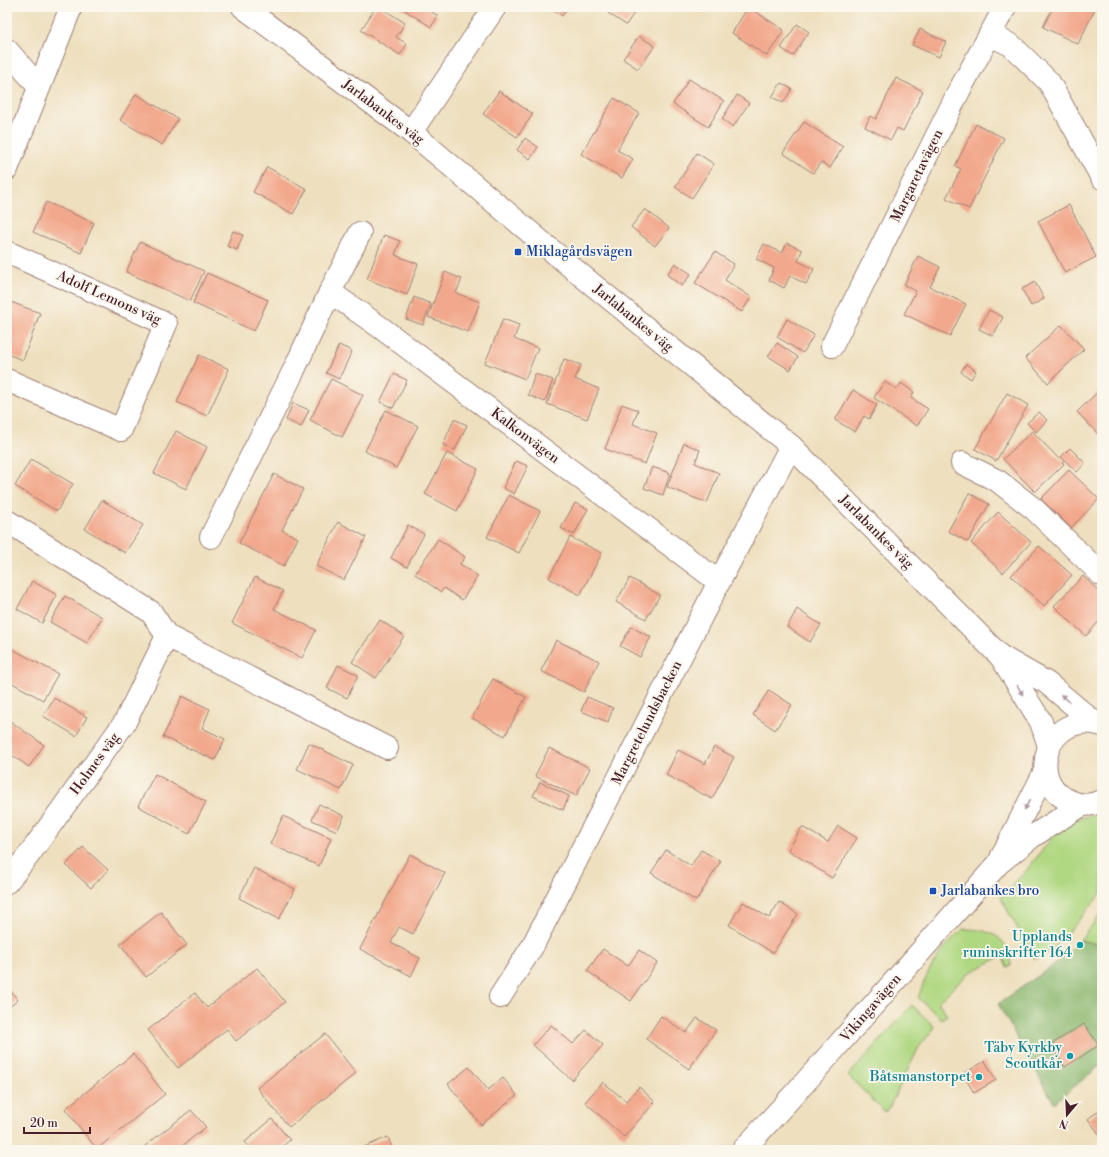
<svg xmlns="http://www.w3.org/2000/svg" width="1109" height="1157" font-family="'Libre Bodoni',serif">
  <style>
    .green { fill: #b0d882; stroke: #7d7c56 }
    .forest { fill: #8cb870; stroke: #6b6c4e }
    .building { fill: #f2a88c }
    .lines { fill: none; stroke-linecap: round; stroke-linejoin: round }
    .minor-casing { stroke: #9c7f74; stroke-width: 24 }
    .secondary-casing { stroke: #9c7f74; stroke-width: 24 }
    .minor { stroke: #fff; stroke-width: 22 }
    .secondary { stroke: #fff; stroke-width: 22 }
    .oneway { fill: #ae9aa0 }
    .transit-dot { fill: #1a4fb4; stroke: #fbf7ec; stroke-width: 1.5 }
    .culture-dot { fill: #0f9aa8; stroke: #fbf7ec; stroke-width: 1.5 }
    .labels { text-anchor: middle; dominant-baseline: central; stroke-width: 3.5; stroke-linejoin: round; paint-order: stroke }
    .street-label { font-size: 14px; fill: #4a1f2b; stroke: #fbf7ec }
    .transit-label { font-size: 14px; fill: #164399; stroke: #fbf7ec; text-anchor: start }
    .culture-label { font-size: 14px; fill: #0d838f; stroke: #fbf7ec; text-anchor: end }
  </style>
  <rect width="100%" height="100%" fill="#fbf7ec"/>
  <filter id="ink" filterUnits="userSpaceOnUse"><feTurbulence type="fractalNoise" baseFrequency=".025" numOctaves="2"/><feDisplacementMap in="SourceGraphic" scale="8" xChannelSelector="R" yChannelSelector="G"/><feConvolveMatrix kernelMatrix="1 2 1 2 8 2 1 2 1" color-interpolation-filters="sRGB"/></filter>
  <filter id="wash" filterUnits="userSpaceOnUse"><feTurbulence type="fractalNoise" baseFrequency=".012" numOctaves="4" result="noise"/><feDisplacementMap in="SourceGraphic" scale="16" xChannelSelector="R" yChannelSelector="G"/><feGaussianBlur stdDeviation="0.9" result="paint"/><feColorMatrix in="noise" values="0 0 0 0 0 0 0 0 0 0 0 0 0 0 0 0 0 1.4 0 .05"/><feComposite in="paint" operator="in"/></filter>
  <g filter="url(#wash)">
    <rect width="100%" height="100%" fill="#eedfbe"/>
    <g class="green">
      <path d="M1102,813V892L1075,925L1050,952L1035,959L1000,897L1025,872L1060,828L1072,820Z"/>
      <path d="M1102,913V945L1080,940Z"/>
      <path d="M963,929C990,929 1009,936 1011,966L1007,967L1002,956L969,973L938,1002L947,1015L942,1019L918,998C926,972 942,946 963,929Z"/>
      <path d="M912,1005L934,1026L932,1031L919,1047L890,1106L885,1112L848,1076Z"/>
    </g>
    <path class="forest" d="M1080,940L1102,945V1064L1054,1103L998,1004L1058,962Z"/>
    <g id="blocks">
      <g class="building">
        <path d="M376,7H380L405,23L396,37L407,44L400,55L361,30Z"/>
        <path d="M400,7H429L427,9L438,16L431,27Z"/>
        <path d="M549,7H568L562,16Z"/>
        <path d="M612,7H638L626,25L608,13Z"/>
        <path d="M748,7L784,30L767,56L732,33Z"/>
        <path d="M1053,7H1096L1078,44L1043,27Z"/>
        <path d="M797,24L809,32L793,56L781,48Z"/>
        <path d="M920,29L946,42L939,57L912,45Z"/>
        <path d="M639,36L655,46L638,69L623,59Z"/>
        <path d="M896,78L923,91L903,131L897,128L891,140L865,127L870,116L876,119Z"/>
        <path d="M689,79L724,101L708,127L673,104Z"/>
        <path d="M781,83L792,89L783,103L772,97Z"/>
        <path d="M499,91L533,114L517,137L483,114Z"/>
        <path d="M136,94L178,119L162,145L120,120Z"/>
        <path d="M737,95L749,103L733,127L722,119Z"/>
        <path d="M614,98L639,113L617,150L633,159L622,178L581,154Z"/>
        <path d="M804,122L843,147L830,168L821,162L813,173L783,153Z"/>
        <path d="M976,124L1004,138L969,209L946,198L961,169L955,166Z"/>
        <path d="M525,138L538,147L530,159L517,150Z"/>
        <path d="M697,153L714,164L692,198L675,187Z"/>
        <path d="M267,167L307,189L293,214L253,192Z"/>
        <path d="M46,202L94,223L81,253L33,232Z"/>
        <path d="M1069,205L1096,257L1065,273L1038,221Z"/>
        <path d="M645,209L669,228L655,246L631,227Z"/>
        <path d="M233,231L243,235L237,250L227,246Z"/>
        <path d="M384,235L400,241L395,255L418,264L407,295L367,279Z"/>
        <path d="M140,242L204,271L190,301L126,272Z"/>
        <path d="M787,243L802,250L798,261L814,269L806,284L790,276L784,288L769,280L774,268L756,259L764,244L782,253Z"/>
        <path d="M715,252L734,264L725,280L751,297L742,312L695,283Z"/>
        <path d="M918,256L940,267L930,287L966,304L950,336L904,314L916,291L904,285Z"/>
        <path d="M675,263L691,274L682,286L667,275Z"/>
        <path d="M445,272L462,279L456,293L480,302L468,332L428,317Z"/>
        <path d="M207,273L268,300L254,331L193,303Z"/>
        <path d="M1035,282L1044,299L1031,306L1022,289Z"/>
        <path d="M414,297L431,304L423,325L406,319Z"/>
        <path d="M8,301L40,313L23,360L7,354Z"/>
        <path d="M989,310L1003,317L993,336L979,329Z"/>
        <path d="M503,319L519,325L514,339L538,348L525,379L485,363Z"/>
        <path d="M787,319L814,335L803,353L777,337Z"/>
        <path d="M1061,325L1084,349L1048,383L1025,358Z"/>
        <path d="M777,343L798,357L790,370L768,356Z"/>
        <path d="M339,345L352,351L339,379L326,373Z"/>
        <path d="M199,355L229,369L207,416L177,402Z"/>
        <path d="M564,359L581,365L575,379L599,389L587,419L547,404Z"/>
        <path d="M966,364L976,371L971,379L961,372Z"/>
        <path d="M394,374L407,380L393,408L380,402Z"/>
        <path d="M535,374L553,380L545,402L528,395Z"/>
        <path d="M331,379L363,395L342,437L310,420Z"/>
        <path d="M884,382L897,389L901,383L914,392L911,398L928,409L917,426L874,398Z"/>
        <path d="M1102,388V436L1101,437L1077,412Z"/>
        <path d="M853,390L877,405L869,419L864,416L855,432L835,420Z"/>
        <path d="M1007,393L1028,405L996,461L975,449Z"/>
        <path d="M293,403L309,410L301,427L286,420Z"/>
        <path d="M622,404L638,410L633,424L657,433L645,464L605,449Z"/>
        <path d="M386,410L418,426L396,468L365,451Z"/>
        <path d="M1039,412L1047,420L1036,432L1027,423Z"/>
        <path d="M454,419L467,425L455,450L443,445Z"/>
        <path d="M176,431L207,447L186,489L154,473Z"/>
        <path d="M1032,431L1064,464L1035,492L1003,459Z"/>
        <path d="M684,443L700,450L695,463L719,473L707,503L667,487Z"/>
        <path d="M1070,448L1085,463L1077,472L1061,457Z"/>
        <path d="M447,453L478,469L457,511L425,494Z"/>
        <path d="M31,459L73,484L57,511L15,486Z"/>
        <path d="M516,461L528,466L514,494L503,488Z"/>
        <path d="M652,467L670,473L663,495L644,488Z"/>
        <path d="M1069,470L1099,499L1071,528L1041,499Z"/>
        <path d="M274,474L303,489L282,530L298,538L284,566L239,543Z"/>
        <path d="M969,493L989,504L968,542L948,531Z"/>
        <path d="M509,495L540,511L519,553L487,537Z"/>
        <path d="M102,500L143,525L125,553L85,529Z"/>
        <path d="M575,503L588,509L574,535L561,528Z"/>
        <path d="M998,512L1031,542L1003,573L971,543Z"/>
        <path d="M338,522L366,537L344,580L316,566Z"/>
        <path d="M408,525L424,534L407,567L391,558Z"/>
        <path d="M570,537L602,553L580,595L549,578Z"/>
        <path d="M438,539L465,557L460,564L478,576L462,600L444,588L441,592L415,574Z"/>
        <path d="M1039,546L1072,575L1044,606L1011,576Z"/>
        <path d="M1083,576L1102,594V618L1086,636L1054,606Z"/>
        <path d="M255,577L283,591L274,609L316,630L302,658L232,623Z"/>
        <path d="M630,578L660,595L646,619L616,602Z"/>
        <path d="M32,581L57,595L42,623L17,609Z"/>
        <path d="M65,596L102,617L87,643L50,622Z"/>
        <path d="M797,609L821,625L810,642L787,627Z"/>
        <path d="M380,620L404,636L376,678L352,662Z"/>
        <path d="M631,627L651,637L640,657L620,646Z"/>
        <path d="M556,640L599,661L584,692L541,671Z"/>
        <path d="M7,646L58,674L43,700L7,680Z"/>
        <path d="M338,665L358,675L347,698L327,688Z"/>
        <path d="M493,679L526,697L505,736L472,718Z"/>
        <path d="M769,690L792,705L775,730L753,715Z"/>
        <path d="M182,696L210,709L202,728L225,739L215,760L163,737Z"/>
        <path d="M587,697L613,708L608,722L581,711Z"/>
        <path d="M54,698L87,717L76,736L43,716Z"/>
        <path d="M7,719L44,745L29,767L7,752Z"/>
        <path d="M309,743L353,765L341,790L297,769Z"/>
        <path d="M714,747L734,757L712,799L666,775L678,750L705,764Z"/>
        <path d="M549,748L590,768L576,796L535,776Z"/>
        <path d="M155,774L206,802L189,834L138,806Z"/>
        <path d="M540,782L569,796L563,810L533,796Z"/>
        <path d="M319,804L344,816L337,831L312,820Z"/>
        <path d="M283,816L331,838L319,866L270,844Z"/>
        <path d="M838,826L857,838L832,878L788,850L802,827L828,842Z"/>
        <path d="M83,847L108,870L91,888L66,865Z"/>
        <path d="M666,850L691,866L701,850L721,861L696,901L651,873Z"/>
        <path d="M410,854L445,873L413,934L399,927L391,943L420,958L411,976L360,949Z"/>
        <path d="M254,868L295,889L279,919L239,898Z"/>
        <path d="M743,902L769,918L779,902L798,914L773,953L729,925Z"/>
        <path d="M161,912L187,945L146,977L120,944Z"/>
        <path d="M603,949L628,966L639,950L657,963L631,1001L587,971Z"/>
        <path d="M257,968L285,1002L236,1041L227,1029L178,1068L148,1030L195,993L207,1008Z"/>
        <path d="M7,987L18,1000L7,1009Z"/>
        <path d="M661,1016L686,1033L697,1018L716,1030L689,1069L646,1039Z"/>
        <path d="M1084,1024L1099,1045L1065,1067L1050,1045Z"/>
        <path d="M551,1025L573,1044L586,1030L603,1045L572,1080L533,1045Z"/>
        <path d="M325,1034L356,1073L289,1127L257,1088Z"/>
        <path d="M133,1054L165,1094L97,1149L65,1109Z"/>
        <path d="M985,1061L996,1080L974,1093L963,1074Z"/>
        <path d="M469,1067L488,1090L503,1078L517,1095L481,1125L448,1084Z"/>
        <path d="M603,1082L626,1101L639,1087L655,1102L624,1137L585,1102Z"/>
        <path d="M1102,1108V1138L1088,1119Z"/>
        <path d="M191,1110L206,1127L177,1150H140Z"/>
        <path d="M272,1119L290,1140L278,1150H252L245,1142Z"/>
        <path d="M388,1137L393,1150H357Z"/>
      </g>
    </g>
  </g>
  <g filter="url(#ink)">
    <use href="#blocks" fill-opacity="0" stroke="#9c7f74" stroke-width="1"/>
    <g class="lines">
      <g class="minor-casing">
        <g id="minor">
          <path d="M990,35L1011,45L1049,82L1102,178"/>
          <path d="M7,50L39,87"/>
          <path d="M411,132L495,7"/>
          <path d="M7,169L71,7"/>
          <path d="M7,252L166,324L121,430L7,380"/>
          <path d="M330,292L360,233"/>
          <path d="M832,346L959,91L1005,7"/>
          <path d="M962,463L998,481L1034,509L1102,575"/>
          <path d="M7,521L151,612L167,636L387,748"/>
          <path d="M211,537L293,372L330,292L380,327L719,582"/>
          <path d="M7,882L28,856L125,722L167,636"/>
          <path d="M500,997L532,947L719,582L791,446"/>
        </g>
      </g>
      <g class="secondary-casing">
        <g id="secondary">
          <path d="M243,7L411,132L576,271L791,446L1000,656L1047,683L1095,723"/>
          <path d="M1001,657L1041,722L1049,746"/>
          <path d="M1102,725C1046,708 1022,786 1075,803C1084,806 1093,805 1102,801"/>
          <path d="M1001,858L1045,771"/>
          <path d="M743,1150L808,1079L998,864L1033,836L1082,805"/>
        </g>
      </g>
      <use href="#minor" class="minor"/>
      <use href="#secondary" class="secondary"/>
    </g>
    <defs><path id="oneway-solid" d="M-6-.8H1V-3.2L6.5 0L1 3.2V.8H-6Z"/></defs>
    <g class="oneway">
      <use href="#oneway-solid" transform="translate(1020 690) rotate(60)"/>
      <use href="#oneway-solid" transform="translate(1065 698) rotate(-141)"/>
      <use href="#oneway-solid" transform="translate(1027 805) rotate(117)"/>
    </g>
  </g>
  <g class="transit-dot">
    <rect x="514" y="248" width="8" height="8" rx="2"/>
    <rect x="929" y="887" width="8" height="8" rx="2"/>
  </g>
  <g class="culture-dot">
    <circle cx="1080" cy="945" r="4"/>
    <circle cx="1070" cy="1056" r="4"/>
    <circle cx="979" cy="1077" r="4"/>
  </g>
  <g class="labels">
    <g class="street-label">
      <text transform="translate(383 112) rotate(37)">Jarlabankes väg</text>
      <text transform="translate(917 176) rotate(-64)">Margaretavägen</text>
      <text transform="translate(109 298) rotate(24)">Adolf Lemons väg</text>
      <text transform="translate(633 318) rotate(39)">Jarlabankes väg</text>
      <text transform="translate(525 436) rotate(37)">Kalkonvägen</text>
      <text transform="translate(876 532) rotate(45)">Jarlabankes väg</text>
      <text transform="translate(647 723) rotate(-63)">Margretelundsbacken</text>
      <text transform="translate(95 764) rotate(-54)">Holmes väg</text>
      <text transform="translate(871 1008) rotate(-49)">Vikingavägen</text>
    </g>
    <g class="transit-label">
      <text x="526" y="252">Miklagårdsvägen</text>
      <text x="941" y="891">Jarlabankes bro</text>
    </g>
    <g class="culture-label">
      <text x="1072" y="937">Upplands<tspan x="1072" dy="16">runinskrifter 164</tspan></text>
      <text x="1062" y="1048">Täby Kyrkby<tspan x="1062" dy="16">Scoutkår</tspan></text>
      <text x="971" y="1077">Båtsmanstorpet</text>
    </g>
  </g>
  <rect width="1109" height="1157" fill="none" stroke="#fbf7ec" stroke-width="24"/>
  <g transform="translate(1067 1115) rotate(199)" stroke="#fbf7ec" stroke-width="3" paint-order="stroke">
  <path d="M0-3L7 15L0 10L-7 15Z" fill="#4a1f2b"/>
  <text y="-6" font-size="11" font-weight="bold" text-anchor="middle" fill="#4a1f2b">N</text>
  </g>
  <path d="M24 1127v6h66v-6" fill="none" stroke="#4a1f2b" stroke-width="2"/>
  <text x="30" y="1127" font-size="12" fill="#4a1f2b" stroke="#fbf7ec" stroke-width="3" paint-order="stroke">20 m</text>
</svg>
